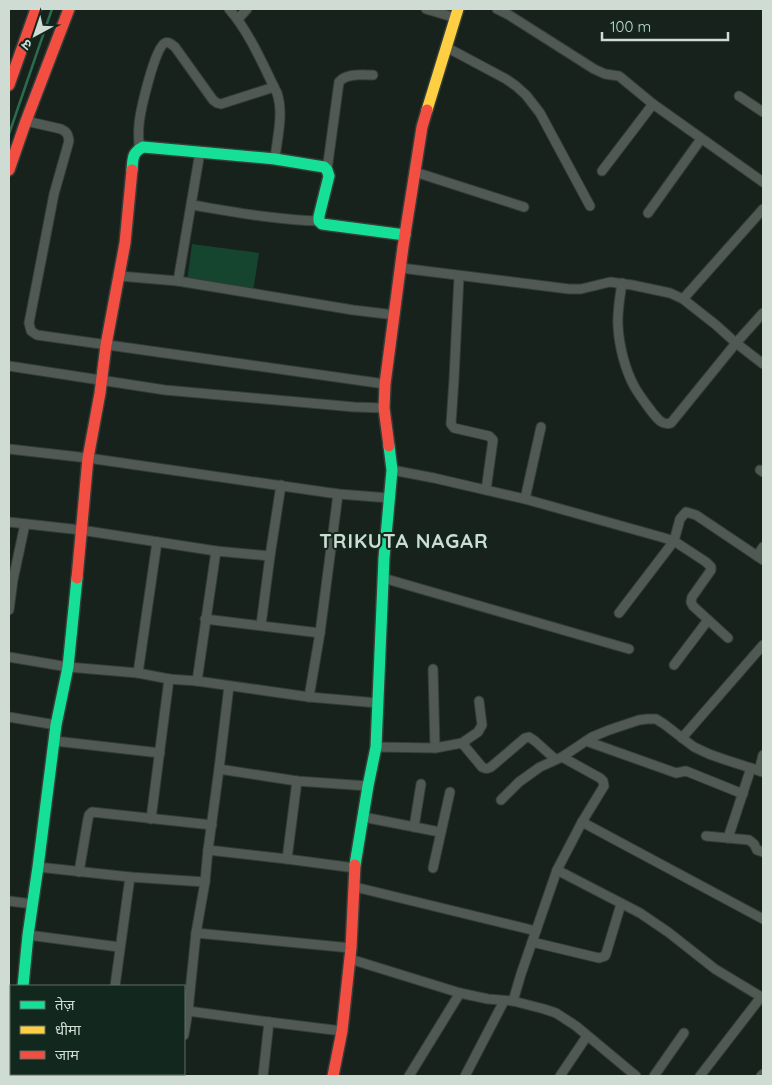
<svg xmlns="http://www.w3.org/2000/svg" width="772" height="1085" font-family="Quicksand,'Noto Sans Devanagari',sans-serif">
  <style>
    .green { fill: #15442f }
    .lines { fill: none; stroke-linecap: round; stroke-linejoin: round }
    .stream { stroke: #2a6c4d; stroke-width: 2.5 }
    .street-casing { stroke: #343d38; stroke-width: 11 }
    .fast-casing { stroke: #343d38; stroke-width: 14 }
    .slow-casing { stroke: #343d38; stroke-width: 14 }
    .jam-casing { stroke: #343d38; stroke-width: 14 }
    .street { stroke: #505954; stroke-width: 9 }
    .fast { stroke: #16e098; stroke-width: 11 }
    .slow { stroke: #ffcf43; stroke-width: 11 }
    .jam { stroke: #f24e42; stroke-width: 11 }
    .labels { text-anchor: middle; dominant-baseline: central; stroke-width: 4; stroke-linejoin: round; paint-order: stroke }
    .district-label { font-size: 20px; font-weight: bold; letter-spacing: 1px; fill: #cfdcd4; stroke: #12271d }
  </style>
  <rect width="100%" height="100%" fill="#17221d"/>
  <path class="green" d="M192,244L259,253L253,292L187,282Z"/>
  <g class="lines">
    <path class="stream" d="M9,134L52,9"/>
    <g class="street-casing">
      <g id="street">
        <path d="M229,9C250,33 263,65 277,93C284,114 277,138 275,159"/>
        <path d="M426,9L456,18"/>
        <path d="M497,9L509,15L594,69L605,74L619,76L653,104L763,182"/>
        <path d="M238,19L247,9"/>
        <path d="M446,47L506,79L516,86L526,95L540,113L590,206"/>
        <path d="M739,96L763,112"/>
        <path d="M26,121L61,129C67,132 68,134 69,141L54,194L29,323L31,331L37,335L385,384"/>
        <path d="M139,148C139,140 138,133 139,125C140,112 155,46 165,43C169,41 172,45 175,47L213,100L217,103L221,104L274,87"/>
        <path d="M327,170L339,82C346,73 362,75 373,75"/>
        <path d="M602,171L653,104"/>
        <path d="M415,172L524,207"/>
        <path d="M192,205C234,212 276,220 319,221"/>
        <path d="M648,213L701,139"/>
        <path d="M401,268L569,289H581L610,282L632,285L670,293L683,299L716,325L736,343L763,364"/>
        <path d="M119,276L178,281L353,310L395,315"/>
        <path d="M459,276L454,379L451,424L454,428L489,436L493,440L486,490"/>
        <path d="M178,281L200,152"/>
        <path d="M622,283C620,297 617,312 618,326C619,346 625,369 634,386C639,395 646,404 652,412C657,418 662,426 671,423L736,343L763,313"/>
        <path d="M683,299L763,209"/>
        <path d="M9,366L165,390L354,407L384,408"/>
        <path d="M9,449L88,458L338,494L390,498"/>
        <path d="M392,470L434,478L525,499L661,537L674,541L706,562L711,567V570L709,573L692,597L691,602L693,606L728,638"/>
        <path d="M760,470L763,472"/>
        <path d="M525,499L541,427"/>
        <path d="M9,522L81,530L216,551L270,556"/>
        <path d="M757,556L763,547"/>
        <path d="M383,578L629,649"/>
        <path d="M9,610L13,580L25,524"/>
        <path d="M619,613L674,541L680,519L686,512L696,515L763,560"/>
        <path d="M205,619L320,633"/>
        <path d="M261,625L270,556L281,485"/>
        <path d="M9,657L68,667L138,673L169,679L197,681L309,697L378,703"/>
        <path d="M674,665L708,620"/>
        <path d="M433,669L435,748"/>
        <path d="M138,673L157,542"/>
        <path d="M197,681L216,551"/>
        <path d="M309,697L320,633L338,494"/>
        <path d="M9,717L56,725"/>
        <path d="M682,738L763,645"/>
        <path d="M55,741L160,753"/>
        <path d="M586,741L676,773L686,771L743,794"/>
        <path d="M462,743L482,767C486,769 487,769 491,767L525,738L529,737L535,741L555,759"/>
        <path d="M376,747L435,748L462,743L478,732L482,725L479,701"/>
        <path d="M219,769L297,781L368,786"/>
        <path d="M759,771L763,755"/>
        <path d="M501,800L519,782L540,767L562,757L592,737L609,730L639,720L647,719H656L664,724L694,747L709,754L723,759L763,772"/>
        <path d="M363,817L440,832"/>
        <path d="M151,819L169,679"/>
        <path d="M582,822L763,919"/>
        <path d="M414,827L421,784"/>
        <path d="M706,836L749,840L754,844L757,850L763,852"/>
        <path d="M728,838L751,768"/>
        <path d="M208,850L287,859L355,868"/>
        <path d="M287,859L297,781"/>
        <path d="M38,867L130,877L205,882"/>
        <path d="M433,868L450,792"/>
        <path d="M557,870L640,913L668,932L715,969L763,998"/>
        <path d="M79,872L88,819L89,815L92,812L212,825"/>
        <path d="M355,887L536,931"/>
        <path d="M9,901L33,904"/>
        <path d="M196,933L351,948"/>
        <path d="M28,935L119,947"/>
        <path d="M532,942L599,958L605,956L606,954L621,904"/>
        <path d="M350,959L460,993L488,999L513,1001L544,1009L556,1013L576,1026L636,1076"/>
        <path d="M115,986L130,877"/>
        <path d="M513,1001L521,974L557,870L582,822L604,786L603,781L600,778L562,757"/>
        <path d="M188,1011L269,1022L342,1031"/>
        <path d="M184,1035L188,1011L196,933L205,882L208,850L219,769L229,686"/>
        <path d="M20,1074L42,1076"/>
        <path d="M178,1076V1074"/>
        <path d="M263,1076L269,1022"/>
        <path d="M409,1076L460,993"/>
        <path d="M465,1076L504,1001"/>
        <path d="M560,1076L587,1036"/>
        <path d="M654,1076L684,1033"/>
        <path d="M700,1076L761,997"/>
        <path d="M761,1076L763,1074"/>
      </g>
    </g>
    <g class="fast-casing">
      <g id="fast">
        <path d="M132,170C133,158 132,153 143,147L275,159L324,167L327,170L329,176L319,216V221L322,224L405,235"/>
        <path d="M355,865L368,786L376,747L384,558L392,470L389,446"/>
        <path d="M23,986L28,935L38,867L56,725L68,667L77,578"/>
        <path d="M13,1074V1076"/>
      </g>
    </g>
    <g class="slow-casing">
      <path id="slow" d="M427,110L458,9"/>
    </g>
    <g class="jam-casing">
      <g id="jam">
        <path d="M9,85L36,9"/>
        <path d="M9,170L26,121L69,9"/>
        <path d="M389,446L384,408L385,384L403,247L422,127L427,110"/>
        <path d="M77,578L88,458L100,393L106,345L125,243L132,170"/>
        <path d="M333,1076L342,1031L351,948L355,865"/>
      </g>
    </g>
    <use href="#street" class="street"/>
    <use href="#fast" class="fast"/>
    <use href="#slow" class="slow"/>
    <use href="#jam" class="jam"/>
  </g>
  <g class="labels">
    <g class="district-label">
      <text x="404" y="540">TRIKUTA NAGAR</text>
    </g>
  </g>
  <rect width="772" height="1085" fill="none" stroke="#cfdcd4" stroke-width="20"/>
  <rect x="10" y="985" width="175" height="90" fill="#12271d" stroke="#5e6f66"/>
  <rect x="20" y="1001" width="25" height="8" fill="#16e098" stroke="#5e6f66"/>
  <text x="55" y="1010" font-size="15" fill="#cfdcd4">तेज़</text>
  <rect x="20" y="1026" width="25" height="8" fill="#ffcf43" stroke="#5e6f66"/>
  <text x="55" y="1035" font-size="15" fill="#cfdcd4">धीमा</text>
  <rect x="20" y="1051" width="25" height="8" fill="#f24e42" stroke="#5e6f66"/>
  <text x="55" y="1060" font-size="15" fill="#cfdcd4">जाम</text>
  <g transform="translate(35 35) rotate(220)" stroke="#12271d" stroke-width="4" paint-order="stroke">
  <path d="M0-4L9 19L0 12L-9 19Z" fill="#cfdcd4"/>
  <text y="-8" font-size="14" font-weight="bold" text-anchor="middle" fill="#cfdcd4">उ</text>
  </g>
  <path d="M602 32v8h126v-8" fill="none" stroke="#cfdcd4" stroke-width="2.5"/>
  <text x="610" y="32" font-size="15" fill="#cfdcd4" stroke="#12271d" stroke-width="4" paint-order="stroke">100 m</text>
</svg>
